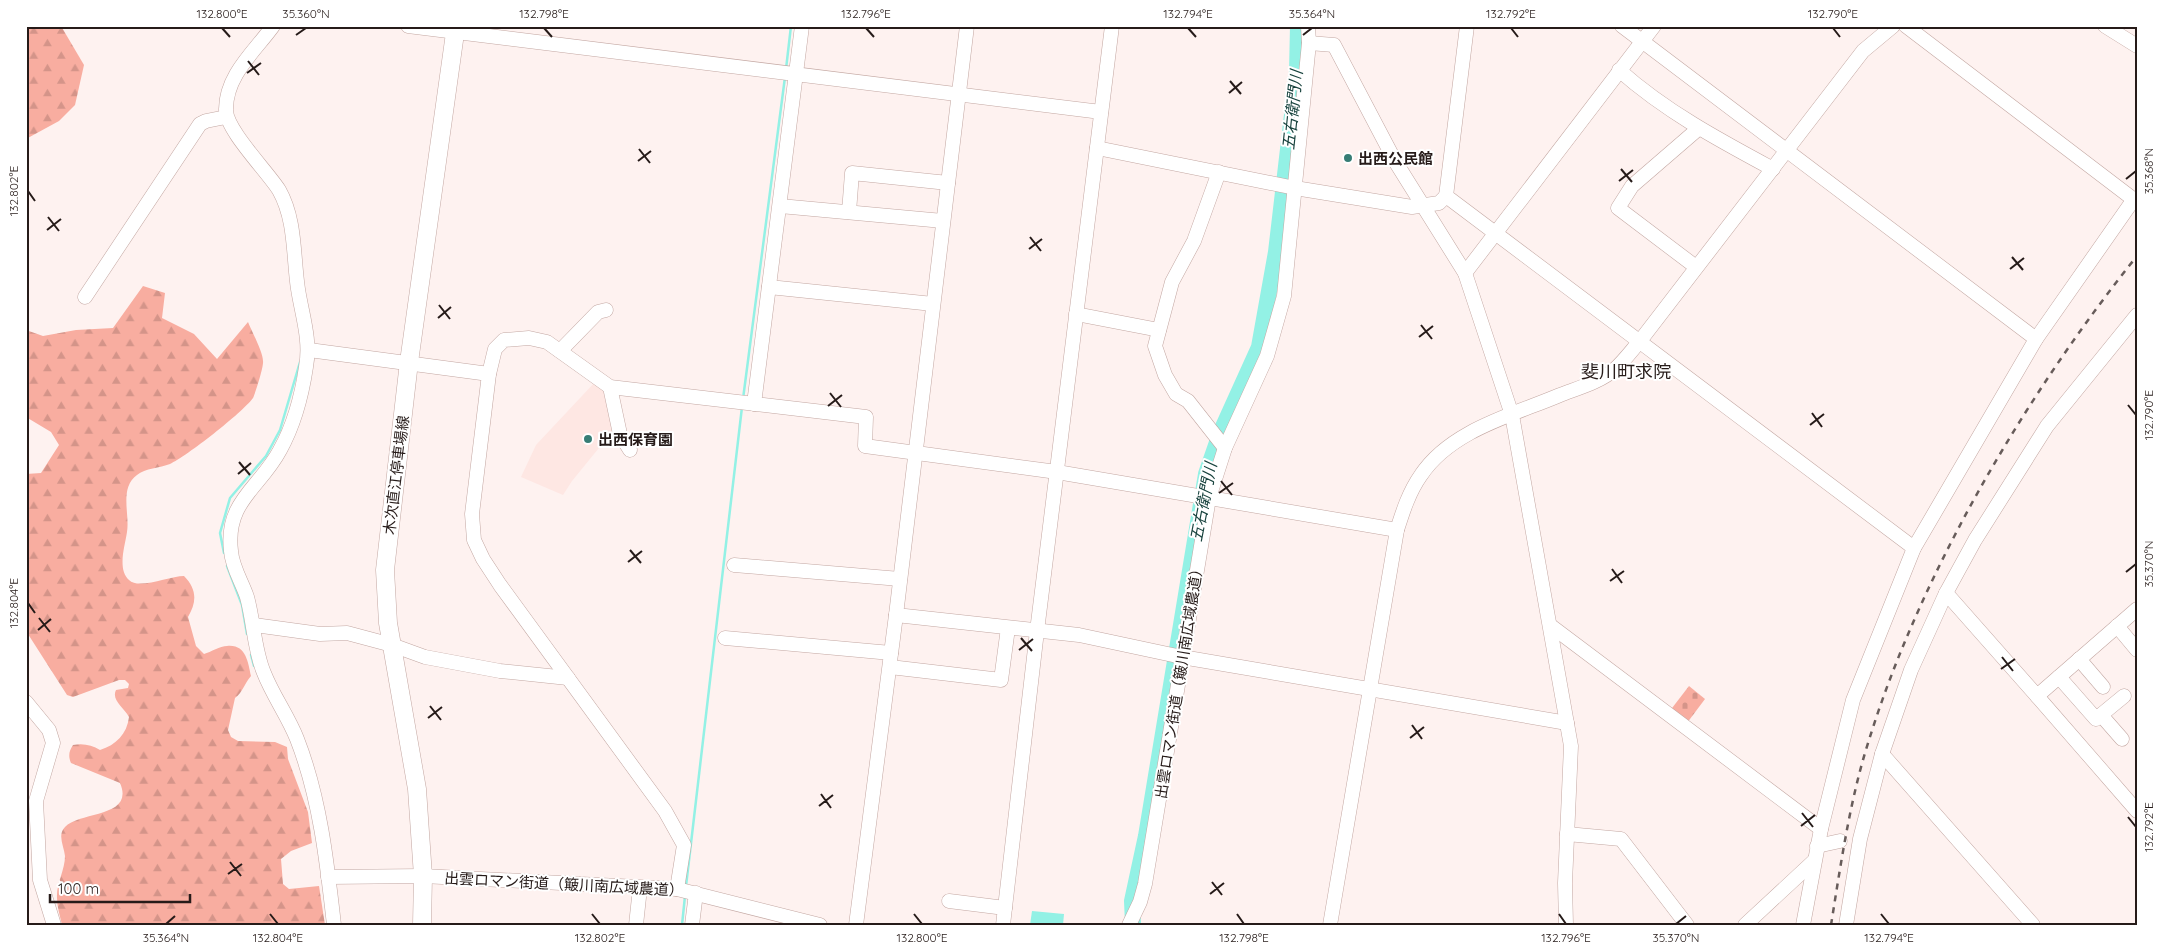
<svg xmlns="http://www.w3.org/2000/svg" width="2163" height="951" font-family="Quicksand,'Noto Sans JP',sans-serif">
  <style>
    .built { fill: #fee7e3 }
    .forest { fill: url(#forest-firs) }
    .cemetery { fill: url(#cemetery-stones) }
    .water { fill: #93f1e5 }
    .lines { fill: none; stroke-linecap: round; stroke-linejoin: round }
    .stream { stroke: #93f1e5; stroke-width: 2.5 }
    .river { stroke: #93f1e5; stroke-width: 16 }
    .minor-casing { stroke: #c3a7a2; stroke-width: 15 }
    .major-casing { stroke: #c3a7a2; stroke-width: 19 }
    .minor { stroke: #fff; stroke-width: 14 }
    .major { stroke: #fff; stroke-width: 18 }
    .rail { stroke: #675c5a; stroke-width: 2.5; stroke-dasharray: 6 6; stroke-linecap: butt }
    .ticks { fill: none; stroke: #261b19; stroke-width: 2 }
    .poi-dot { fill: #377d75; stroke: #fff; stroke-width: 2 }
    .labels { text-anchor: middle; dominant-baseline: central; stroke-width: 4; stroke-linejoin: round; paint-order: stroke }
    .poi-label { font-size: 15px; font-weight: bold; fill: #261b19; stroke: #fff; text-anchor: start }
    .street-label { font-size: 15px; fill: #261b19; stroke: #fff }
    .water-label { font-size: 16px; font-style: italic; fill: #18433e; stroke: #fff }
    .quarter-label { font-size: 18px; fill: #261b19; stroke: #fff }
    .neatline { fill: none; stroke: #261b19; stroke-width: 2 }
    .ticks-label { font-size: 12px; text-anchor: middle; fill: #261b19 }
  </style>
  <defs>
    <pattern id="forest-firs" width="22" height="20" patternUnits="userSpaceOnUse" patternTransform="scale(1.25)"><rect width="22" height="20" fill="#f8ada0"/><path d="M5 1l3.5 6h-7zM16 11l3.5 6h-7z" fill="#d49489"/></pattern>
    <pattern id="cemetery-stones" width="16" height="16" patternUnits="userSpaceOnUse" patternTransform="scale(1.25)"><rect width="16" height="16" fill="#f8ada0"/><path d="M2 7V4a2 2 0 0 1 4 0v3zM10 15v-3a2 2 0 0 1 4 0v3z" fill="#d49489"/></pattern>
  </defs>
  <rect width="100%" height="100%" fill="#fef2f0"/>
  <path class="built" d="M596,381L605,387L616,427L572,481L563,495L521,477L536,445Z"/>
  <g class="forest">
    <path d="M26,26H61L84,65L75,105L59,121L26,139Z"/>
    <path d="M143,286L165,293L162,318L194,334L217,359L248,322C252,332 263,352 263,361C264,366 255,394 253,398C242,413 187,456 170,464C160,468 145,468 137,475C119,488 130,514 127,532C125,546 117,569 129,580C139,590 169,576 184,576C197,589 197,602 188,617L196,646L204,654C211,652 220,646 227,646C246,644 248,662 251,676C244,684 243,692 235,698L228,730L231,737L238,741L275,742L287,747L288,759L308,812L312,843L291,851L281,859L283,884L289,889L319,886L325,925H62C60,916 57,907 57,898C56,884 65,870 65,856C64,846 57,835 65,827C80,811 135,818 120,783L71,763C68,756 69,751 73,745C83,743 92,745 100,750C116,745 127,734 129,717C124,708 111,700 116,690L128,688L129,684L125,680H119L73,697L67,695L26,631V474L41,473L59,445L51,432L26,417V330L43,336L76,330L113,328Z"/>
  </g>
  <path class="cemetery" d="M1689,686L1705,699L1687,723L1669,712Z"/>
  <path class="water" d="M1032,911L1064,914L1063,925H1030Z"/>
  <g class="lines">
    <g class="stream">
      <path d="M786,69L791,26"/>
      <path d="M743,399L785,77"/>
      <path d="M224,553L220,533L230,498L266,456L280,430L300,362"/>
      <path d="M227,566L242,605L247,634"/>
      <path d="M251,655L254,666"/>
      <path d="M686,886L742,407"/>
      <path d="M682,925L685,896"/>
    </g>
    <path class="river" d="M1133,924L1132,901L1146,836L1206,474L1221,431L1259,347L1276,252L1297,72L1298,26"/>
    <g class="minor-casing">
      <g id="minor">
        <path d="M273,26C255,51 226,75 226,109C225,129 267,171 279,190C296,220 293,256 298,289C302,315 311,340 306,367C302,394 294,425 280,450C260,488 225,501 231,551C232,567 242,582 247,597C254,622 254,650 264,673C273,696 288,716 297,739C320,798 327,862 334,925"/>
        <path d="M408,26L1101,112"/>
        <path d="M1467,26L1446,196L1914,548"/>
        <path d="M1622,26L2036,339"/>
        <path d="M1906,26L2137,202"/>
        <path d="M2105,26L2137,46"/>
        <path d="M1309,43L1334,45L1395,161L1465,273L1512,415L1571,746L1565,883L1566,925"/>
        <path d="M1619,70C1665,111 1719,140 1773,169"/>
        <path d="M1097,148L1295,188L1412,207L1439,203L1446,196"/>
        <path d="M1219,172L1194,241L1172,282L1155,346L1165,375L1176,394L1188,401L1225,448"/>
        <path d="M780,206L943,221"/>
        <path d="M849,212L852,173L948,183"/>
        <path d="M1696,267L1618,208L1632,186L1698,129"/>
        <path d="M1465,273L1654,26"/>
        <path d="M769,287L933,304"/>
        <path d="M85,297L200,124L206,121L226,117"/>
        <path d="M1076,314L1159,330"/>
        <path d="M309,350L489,374"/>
        <path d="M560,351L598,312L606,310"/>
        <path d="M610,387L620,434L630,450"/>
        <path d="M754,404L802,26"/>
        <path d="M734,565L900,579"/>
        <path d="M1946,593L2037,696L2137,609"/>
        <path d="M896,615L1079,635L1182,657L1567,723"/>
        <path d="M254,625L320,634L347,633L392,645L425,657L500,671L568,678"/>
        <path d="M1551,626L1821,829"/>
        <path d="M2117,626L2137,650"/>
        <path d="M725,638L891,653"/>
        <path d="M2079,659L2103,687"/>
        <path d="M890,667L1001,680L1008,628"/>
        <path d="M2059,677L2096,719L2124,696"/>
        <path d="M2037,696L2137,811"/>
        <path d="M26,702L49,730L53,743L36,801L40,880L54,925"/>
        <path d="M2101,715L2122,739"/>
        <path d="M1882,754L2033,925"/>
        <path d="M1567,834L1621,839L1687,925"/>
        <path d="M1817,846L1840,841"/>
        <path d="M328,877L423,876L677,889L820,925"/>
        <path d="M677,889L684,845L665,811L500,585L483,559L474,540L472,514L489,374L495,349L504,340L529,338L547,342L610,387L866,417L865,446L1057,472L1397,530"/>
        <path d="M949,901L1005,908"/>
        <path d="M636,925L640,888"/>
        <path d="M692,925L696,893"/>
        <path d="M856,925L896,615L967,26"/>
        <path d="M1003,925L1037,631L1112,26"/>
        <path d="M1129,925L1140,902L1145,884L1209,498L1225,448L1267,356L1284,296L1309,43L1308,26"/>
        <path d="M1330,925L1397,530C1403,511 1409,492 1421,475C1451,430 1513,415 1560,395C1578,388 1600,382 1615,369C1624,361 1632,350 1640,341L1863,51L1893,26"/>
        <path d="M1745,925L1814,861"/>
        <path d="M1803,925L1821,829L1853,700L1914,548L2036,339L2134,199"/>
        <path d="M1846,925L1860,839L1882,754L1911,670L1946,593L1975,540L2047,426L2137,315"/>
      </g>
    </g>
    <g class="major-casing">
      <path id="major" d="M422,925L423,876L417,789L388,623L385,570L409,362L456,26"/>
    </g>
    <use href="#minor" class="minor"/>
    <use href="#major" class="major"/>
    <path class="rail" d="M1831,925C1841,863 1850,799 1869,740C1921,572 2027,393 2137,256"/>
  </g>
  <path class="ticks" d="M222,28L230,37M544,28L552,37M866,28L874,37M1188,28L1196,37M1511,28L1518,37M1833,28L1840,37M296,35L306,28M1303,35L1312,28M248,61L259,75M247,73L261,63M1230,81L1241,94M1229,93L1242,82M639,149L650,163M638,161L651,151M1621,169L1632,182M2126,179L2136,171M1619,181L1633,170M28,191L35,201M48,217L59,231M47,230L61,219M1030,237L1041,251M1029,249L1042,239M2012,257L2023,270M2010,269L2024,258M439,305L450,319M438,318L451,307M1421,325L1432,339M1419,337L1433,326M830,393L841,407M2128,405L2136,415M828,406L842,395M1812,413L1822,427M1810,425L1824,414M239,462L250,475M238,474L251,463M1221,481L1232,495M1219,493L1233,483M630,550L641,563M628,562L642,551M1612,569L1622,583M2126,572L2136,564M1610,581L1624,571M28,603L35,613M39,618L50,632M38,630L51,619M1021,638L1032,651M1019,650L1033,639M2002,657L2013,671M2001,669L2015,659M430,706L441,720M428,718L442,707M1412,725L1422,739M1410,738L1424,727M821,794L831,808M819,806L833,795M1802,813L1813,827M2128,817L2136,827M1801,826L1815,815M230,862L241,876M228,874L242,864M1212,882L1222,895M1210,894L1224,883M270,914L278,924M592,914L600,924M914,914L922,924M1237,914L1244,924M1559,914L1566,924M1881,914L1889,924M166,924L175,916M1676,924L1686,916"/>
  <g class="poi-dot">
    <circle cx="1348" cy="158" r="5"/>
    <circle cx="588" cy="439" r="5"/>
  </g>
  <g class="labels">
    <g class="poi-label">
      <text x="1358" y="158">出西公民館</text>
      <text x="598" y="439">出西保育園</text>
    </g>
    <g class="street-label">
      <text transform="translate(396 475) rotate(-83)">木次直江停車場線</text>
      <text transform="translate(1179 680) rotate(-81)">出雲ロマン街道（簸川南広域農道）</text>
      <text transform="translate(564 884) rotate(3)">出雲ロマン街道（簸川南広域農道）</text>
    </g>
    <g class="water-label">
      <text transform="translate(1292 110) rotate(-84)">五右衛門川</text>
      <text transform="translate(1203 502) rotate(-79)">五右衛門川</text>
    </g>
    <g class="quarter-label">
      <text x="1626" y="371">斐川町求院</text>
    </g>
  </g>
  <rect width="2163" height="951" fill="none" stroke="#ffffff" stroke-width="55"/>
  <path d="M50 894v8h140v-8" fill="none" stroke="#261b19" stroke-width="2.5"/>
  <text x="58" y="894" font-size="15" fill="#261b19" stroke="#ffffff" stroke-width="4" paint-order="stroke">100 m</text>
  <rect x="28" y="28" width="2108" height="896" class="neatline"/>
  <g class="ticks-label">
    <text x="222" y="18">132.800°E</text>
    <text x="306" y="18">35.360°N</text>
    <text x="544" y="18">132.798°E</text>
    <text x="866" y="18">132.796°E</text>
    <text x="1188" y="18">132.794°E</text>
    <text x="1312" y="18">35.364°N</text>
    <text x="1511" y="18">132.792°E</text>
    <text x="1833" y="18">132.790°E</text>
    <text transform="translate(2149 171) rotate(-90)" y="4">35.368°N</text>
    <text transform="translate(14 191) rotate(-90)" y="4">132.802°E</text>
    <text transform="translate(2149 415) rotate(-90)" y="4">132.790°E</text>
    <text transform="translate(2149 564) rotate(-90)" y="4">35.370°N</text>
    <text transform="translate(14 603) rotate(-90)" y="4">132.804°E</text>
    <text transform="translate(2149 827) rotate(-90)" y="4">132.792°E</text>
    <text x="166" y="942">35.364°N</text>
    <text x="278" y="942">132.804°E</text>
    <text x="600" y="942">132.802°E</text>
    <text x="922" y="942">132.800°E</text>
    <text x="1244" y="942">132.798°E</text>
    <text x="1566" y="942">132.796°E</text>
    <text x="1676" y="942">35.370°N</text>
    <text x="1889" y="942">132.794°E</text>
  </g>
</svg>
